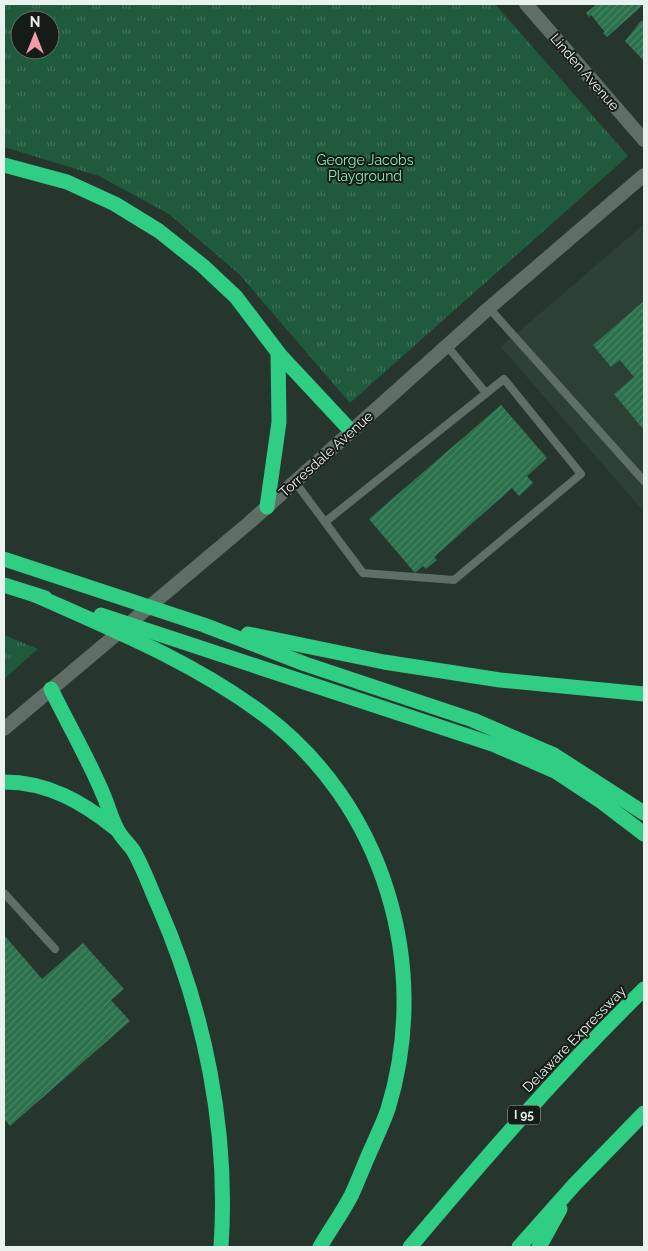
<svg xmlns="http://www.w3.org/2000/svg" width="648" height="1251" font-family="Raleway,sans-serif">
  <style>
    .built { fill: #2c4134 }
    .park { fill: url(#park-tufts); fill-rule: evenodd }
    .building { fill: url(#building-hatch) }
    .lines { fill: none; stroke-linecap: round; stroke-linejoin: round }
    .service { stroke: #5f6f65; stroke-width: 8 }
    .tertiary { stroke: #5f6f65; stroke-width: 14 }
    .motorway { stroke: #2fce84; stroke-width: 15 }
    .labels { text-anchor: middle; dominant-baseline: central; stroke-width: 4; stroke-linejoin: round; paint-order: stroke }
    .shield { fill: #151b17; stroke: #a9b2ac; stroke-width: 1 }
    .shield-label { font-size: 12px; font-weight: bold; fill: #e9f2ec }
    .street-label { font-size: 14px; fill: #e9f2ec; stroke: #151b17 }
    .park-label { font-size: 14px; fill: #88ebb2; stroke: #151b17 }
  </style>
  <defs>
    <pattern id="park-tufts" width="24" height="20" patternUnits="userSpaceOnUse" patternTransform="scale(1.25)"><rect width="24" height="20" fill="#1e5a3b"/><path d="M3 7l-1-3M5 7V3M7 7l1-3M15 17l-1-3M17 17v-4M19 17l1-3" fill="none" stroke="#3f7258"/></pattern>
    <pattern id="building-hatch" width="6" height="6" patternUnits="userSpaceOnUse" patternTransform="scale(1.25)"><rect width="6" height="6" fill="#2a714c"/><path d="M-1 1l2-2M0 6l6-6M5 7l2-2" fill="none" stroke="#498666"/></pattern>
  </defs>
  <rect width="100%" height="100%" fill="#27362d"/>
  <path class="built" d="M644,224V512L501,347Z"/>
  <g class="park">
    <path d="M4,4H495L628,156L350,403L239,274L169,214L99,176L4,147ZM20,20H50V50H20Z"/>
    <path d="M4,635L38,649L4,679Z"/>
  </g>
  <g class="building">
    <path d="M597,4H644L607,37L603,33L605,32L591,15L589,17L586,13Z"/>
    <path d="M641,21H644L643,60L625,41Z"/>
    <path d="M644,301V430L614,394L634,377L620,360L611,367L593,345Z"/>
    <path d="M501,405L547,458L527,476L533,483L519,496L512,488L434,557L437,560L426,569L423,566L415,573L369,519Z"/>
    <path d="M4,935L42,979L83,943L124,989L111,1000L130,1021L10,1126L4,1119Z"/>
  </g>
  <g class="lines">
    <g class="service">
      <path d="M489,308L644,481"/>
      <path d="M447,346L486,393"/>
      <path d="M295,482L363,573L454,580L581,474L504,379L325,522"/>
      <path d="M4,893L55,949"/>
    </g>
    <g class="tertiary">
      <path d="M526,4L644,140"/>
      <path d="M4,729L250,522L489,308L644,175"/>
    </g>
    <g class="motorway">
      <path d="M4,165L67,182L115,204L159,231L203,266L236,297L280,355L351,431"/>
      <path d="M267,507L279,422L278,353"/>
      <path d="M4,559L204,625L305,664L473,720L554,755L644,813"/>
      <path d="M4,585L45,598"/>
      <path d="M35,595C114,630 193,662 263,714C384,804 432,966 388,1109C384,1121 378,1133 373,1145C365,1162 359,1179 351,1196C342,1213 330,1230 320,1247"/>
      <path d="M101,615L495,745L555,771L602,802L644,834"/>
      <path d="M248,634L384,662L500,680L644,694"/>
      <path d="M51,689C68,724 88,758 103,794C108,805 111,818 117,829C121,837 128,843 133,850C143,867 150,887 158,905C205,1012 229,1131 221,1247"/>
      <path d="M4,782C48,782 82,802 115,828"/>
      <path d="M410,1247C485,1158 561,1070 644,989"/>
      <path d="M519,1247L575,1184L644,1113"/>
      <path d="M539,1247L560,1209"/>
    </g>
  </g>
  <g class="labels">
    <rect class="shield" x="508" y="1105.5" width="32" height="19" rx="4"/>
    <g class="shield-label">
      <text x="524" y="1115">I 95</text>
    </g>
    <g class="street-label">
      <text transform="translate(585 72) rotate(49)">Linden Avenue</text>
      <text transform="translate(326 454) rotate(-42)">Torresdale Avenue</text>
      <text transform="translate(574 1039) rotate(-46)">Delaware Expressway</text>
    </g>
    <g class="park-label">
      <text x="365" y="160">George Jacobs<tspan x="365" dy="16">Playground</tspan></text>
    </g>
  </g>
  <rect width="648" height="1251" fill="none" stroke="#e9f2ec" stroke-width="10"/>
  <g transform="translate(35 35)"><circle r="24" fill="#151b17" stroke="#6a716c"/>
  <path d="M0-4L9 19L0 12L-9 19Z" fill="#f39aab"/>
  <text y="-8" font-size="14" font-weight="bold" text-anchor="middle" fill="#e9f2ec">N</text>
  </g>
</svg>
